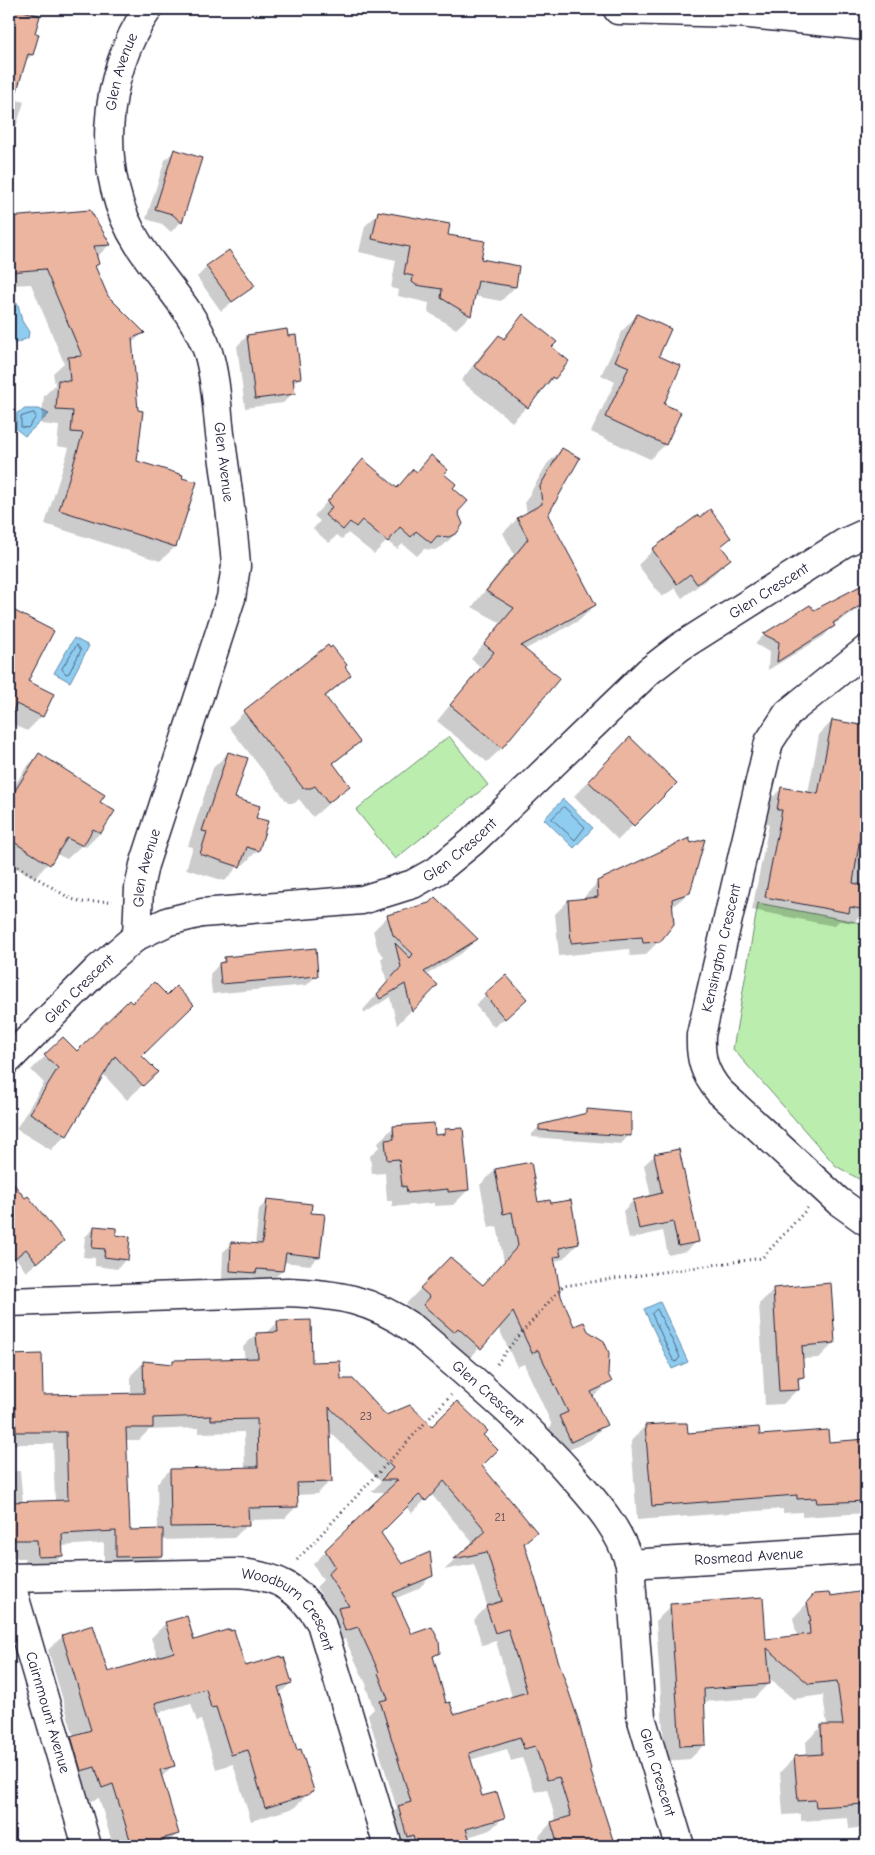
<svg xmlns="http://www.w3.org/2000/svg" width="875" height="1855" font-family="'Comic Neue',sans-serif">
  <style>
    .green { fill: #bbeeae; stroke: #6e8874 }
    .water { fill: #8fcdf0; stroke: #6389a8 }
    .shadow { fill: #0003; fill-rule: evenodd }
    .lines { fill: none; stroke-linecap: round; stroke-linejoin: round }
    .shore { stroke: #4e6683; stroke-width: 1 }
    .building { fill: #ebb5a0; stroke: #22223b; fill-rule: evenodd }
    .minor-casing { stroke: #22223b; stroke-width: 31 }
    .path { stroke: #22223b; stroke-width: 3; stroke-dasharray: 1 4; stroke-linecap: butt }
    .minor { stroke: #fff; stroke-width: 28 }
    .labels { text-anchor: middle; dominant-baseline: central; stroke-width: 4; stroke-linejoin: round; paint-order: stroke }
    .number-label { font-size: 12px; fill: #544754 }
    .street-label { font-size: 15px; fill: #22223b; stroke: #fff }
  </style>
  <rect width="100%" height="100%" fill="#fff"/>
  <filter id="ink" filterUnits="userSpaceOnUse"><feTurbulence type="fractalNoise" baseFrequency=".02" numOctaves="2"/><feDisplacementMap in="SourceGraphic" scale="10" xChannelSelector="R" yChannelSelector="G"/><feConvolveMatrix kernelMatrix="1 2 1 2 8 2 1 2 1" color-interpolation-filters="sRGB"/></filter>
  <g filter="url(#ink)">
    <g class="green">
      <path d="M449,736L488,785L395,859L356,810Z"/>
      <path d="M758,903L866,924V1183L836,1166L733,1049Z"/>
    </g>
    <g class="water">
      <path d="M11,303L18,304L22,321L29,332L28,338L16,343L9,340V306Z"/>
      <path d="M25,409H39L49,414L25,436L16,429L17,413Z"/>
      <path d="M74,638L89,646L70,682L54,673Z"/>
      <path d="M563,799L593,828L574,848L544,819Z"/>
      <path d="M660,1302L688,1362L672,1369L644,1309Z"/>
    </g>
    <g class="shadow">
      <path d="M9,9H41L33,34L32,55L25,61L14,99L24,102L9,149Z"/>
      <path d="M175,150L201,159L181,222L171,232L162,224L146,219L165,160Z"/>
      <path d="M89,211L109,245L96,258L98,264L94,267L107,296L143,333L131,344L136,461L175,547L160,561L45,524L69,448L57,446L59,426L41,424L44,396L55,385L53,373L64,363L31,284L9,285V218Z"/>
      <path d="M379,213L447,236L515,287L501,301L474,296L470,316L456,329L428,312L429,303L398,296L399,290L391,288L396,260L359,252L365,226Z"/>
      <path d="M207,267L253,285L221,311L197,277Z"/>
      <path d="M637,315L658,357L662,405L679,413L665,445L650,459L591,432L615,382L601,375L623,330Z"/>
      <path d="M523,316L550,347L554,378L512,422L461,381L484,351L499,336L502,339Z"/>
      <path d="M247,336L300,377L292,385L293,393L283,403L245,408L237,346Z"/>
      <path d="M562,449L546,515L595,605L580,620L524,650L502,748L487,762L437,721L481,667L471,659L501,623L472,607L514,554L503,533L517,519L527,514L525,502L547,464Z"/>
      <path d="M431,457L443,474L457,511L456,533L443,546L435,550L424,549L417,556L403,544L397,549L387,541L374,554L348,533L342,539L337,535L329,543L313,529L320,521L314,516L363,461L396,488L413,470L416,472Z"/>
      <path d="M698,517L729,538L720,547L729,559L714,574L682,598L675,588L662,597L638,565L653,550Z"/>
      <path d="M865,584L866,603L862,607L833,625L824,636L768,670L769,652L755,644L764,635L810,607L813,612Z"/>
      <path d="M9,609L52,631L26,682L42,716L27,731L9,722Z"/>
      <path d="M328,647L350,675L325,698L359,742L332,765L349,786L313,817L299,799L295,803H288L229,727L244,712Z"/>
      <path d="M832,721L866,728V809L863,828L866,829V910L853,923L839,921L834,926L752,910L769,824L764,823L768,802L782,788L808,793L819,735Z"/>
      <path d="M630,739L675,783L618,840L574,796Z"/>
      <path d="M228,753L234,799L255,818L258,850L243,865L240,864L225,881L186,869L193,847L188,846L213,768Z"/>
      <path d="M39,754L113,812L100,833L86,847L82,845L67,859L56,854L35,878L9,864V794L25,769Z"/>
      <path d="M598,882L689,893L672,907L659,941L645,955L630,956L629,949L559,956L555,914L568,901L585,899V896Z"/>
      <path d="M388,916L477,939L462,953L426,975L436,985L397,1025L390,997L365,1013L363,1010L387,983L381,959L384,956L378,950L373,931Z"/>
      <path d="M225,958L317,975L307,985L212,994L210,974Z"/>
      <path d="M506,977L516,1009L494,1027L475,1005Z"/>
      <path d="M63,1039L77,1053L141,1056L156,1072L127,1100L103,1074L66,1135L51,1150L16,1129L44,1083L31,1070Z"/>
      <path d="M588,1111L629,1135L621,1144L532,1137V1134L540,1126L583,1116Z"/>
      <path d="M393,1128L434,1137L440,1136L445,1130L468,1190L453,1205L434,1206V1203L392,1207V1201H387L385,1173L372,1174L370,1156L379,1147L378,1142Z"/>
      <path d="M678,1150L697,1241L687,1251L668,1255L663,1231L629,1239L623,1211L633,1201L651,1197L644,1165L654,1156Z"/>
      <path d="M495,1170L537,1204L578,1244L563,1259L553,1262L560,1297L574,1328L610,1382L592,1398L605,1425L590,1440L556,1456L545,1432L552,1425L524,1364L517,1367L498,1327L466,1362L409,1320L416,1312L406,1304L435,1273L483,1286L504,1262L497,1226L489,1228L480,1185Z"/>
      <path d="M9,1180L62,1241L26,1272L16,1258L9,1263Z"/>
      <path d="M268,1200L310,1214L319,1256L310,1265L283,1262L282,1271L273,1279L250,1277L247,1281L222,1280L223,1252L232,1244L255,1245L259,1209Z"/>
      <path d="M95,1227L114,1236L126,1259L117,1269L95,1266V1258L83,1257L85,1237Z"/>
      <path d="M774,1289L834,1343L819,1358L802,1359L803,1377L797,1382L798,1389L783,1404L765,1405L759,1304Z"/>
      <path d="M278,1322L311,1363L340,1380L386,1416L432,1428L482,1435L480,1466L536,1532L523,1545L589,1770L613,1846H542L539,1836L551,1823L556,1822L547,1789L535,1792L522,1758L511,1761L507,1749L470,1760L482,1798L503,1818L490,1830L468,1837L470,1846H393L385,1820L397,1809L368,1715L374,1709L366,1687L367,1686L345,1639L332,1643L326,1622L334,1615L316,1587L323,1580L313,1564L387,1492H371L381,1482L329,1431L330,1481L317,1494L296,1495L297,1506L284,1519L247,1520V1525L234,1538L162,1540V1555L149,1568L104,1570V1543L61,1546L62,1556L49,1568L25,1569V1558H9V1471H20L23,1503L55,1502L53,1444H9V1356H41V1396L131,1394V1375L144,1362L170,1365L174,1362L245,1359L243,1347L256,1334H266ZM199,1428V1433L244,1432L245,1469L170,1470L157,1483L158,1530L129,1531L126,1440H139L149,1430ZM431,1494L474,1544L444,1570L474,1564L487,1606L474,1620L482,1645L496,1641L512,1697L453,1716L445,1704L432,1659L438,1652L411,1636L394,1599L418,1589L431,1576L401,1566L379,1533L406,1507L412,1513Z"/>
      <path d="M645,1426L687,1434L759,1437L828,1444L866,1442V1513L802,1517V1512L783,1513V1509L637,1520L631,1441Z"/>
      <path d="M866,1592V1827L849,1829L848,1818L801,1821V1814L783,1815L780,1772L795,1757L807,1756L806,1742L821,1727L827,1726L823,1695L793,1699L768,1677L769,1683L754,1698L703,1702L705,1744L690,1759L665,1761L656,1621L671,1606L765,1640L797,1636L793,1618L814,1596L828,1598Z"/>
      <path d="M166,1623L193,1641L245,1668L291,1683L279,1694L296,1752L312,1790L294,1808L251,1821L233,1764L216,1769L201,1720L197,1722L191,1703L157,1713L173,1765L161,1778L178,1833L165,1846H113L99,1798L88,1802L57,1752L74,1737L48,1650L63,1636L107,1674L158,1658L151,1638Z"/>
    </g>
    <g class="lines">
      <g class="shore">
        <path d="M34,413L36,417L28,428L21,427V417Z"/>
        <path d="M77,645L81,650L69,673L66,674L62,669Z"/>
        <path d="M564,807L585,827L575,840L552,819Z"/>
        <path d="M657,1309L680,1357L676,1362L673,1360L652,1314Z"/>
      </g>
    </g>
    <g class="building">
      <path d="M9,9H17L40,16L35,33L39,34L33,55L28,54L14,101L9,100Z"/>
      <path d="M174,149L202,158L182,223L172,214L155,209Z"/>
      <path d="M90,210L111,245L94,246L99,264L95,266L108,296L145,333L132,338L138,410L143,411L137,461L183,475L182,478L197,482L176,547L59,510L83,433L71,432L73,411L56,410L58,380L70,381L68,357L82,356L45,269L9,272V217Z"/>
      <path d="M378,211L450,224L448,235L485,241L481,259L519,266L516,287L478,281L471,316L441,298L442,289L416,285L412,282L413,276L404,274L409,247L372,239Z"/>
      <path d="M229,250L255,286L232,302L206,266Z"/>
      <path d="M523,314L557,342L552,347L569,361L555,379L552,377L528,408L474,366L499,335L504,339Z"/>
      <path d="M637,314L671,329L659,356L681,366L664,404L681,412L666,445L605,417L629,367L615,361Z"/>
      <path d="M287,329L288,336L296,335L301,378L293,379L295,394L255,399L247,335Z"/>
      <path d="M562,448L580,458L548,515L596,605L521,646L560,678L502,748L450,705L494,652L484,644L514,608L486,591L528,539L517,518L542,504L540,486Z"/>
      <path d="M431,455L448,470L444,474L456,484L453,488L468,501L458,512L463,524L457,533L449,537L437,536L431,543L416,531L411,537L400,527L388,542L362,520L356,527L350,522L343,530L325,515L332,507L327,502L363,459L397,488L413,469L417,472Z"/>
      <path d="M710,509L731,538L721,546L731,559L697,584L690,574L677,584L652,549L698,515L700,517Z"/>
      <path d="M866,583V602L833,623L835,626L777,662L779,642L763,634L810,605L814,610Z"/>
      <path d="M9,608L54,631L28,681L54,694L43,717L16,704L9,719Z"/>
      <path d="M328,645L330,648L332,646L347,665L345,667L351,675L325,696L360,742L333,763L350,786L328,803L315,786L311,788H303L243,711Z"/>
      <path d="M832,720L866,726V797L853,883L866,886V910L850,907L849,913L765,897L782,810H777L781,787L818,794Z"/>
      <path d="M630,737L677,783L634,826L588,781Z"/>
      <path d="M228,752L248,758L235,798L260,806L256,818L268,821L259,851L247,847L240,867L200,854L207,832L202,831Z"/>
      <path d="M39,753L105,795L100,802L115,811L101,833L93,829L83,846L67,838L50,865L9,839V800Z"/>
      <path d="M689,838L691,843L705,839L690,893L672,899L674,924L660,942L643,943L642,937L571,943L568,900L598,897L597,881Z"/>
      <path d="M435,897L478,939L424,972L438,985L412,1012L405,984L380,999L377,994L401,967L395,943L410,958L413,954L393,935L387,915L429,903Z"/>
      <path d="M316,948L318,976L221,984L219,963L225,962L224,957Z"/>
      <path d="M506,975L527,999L505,1019L484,994Z"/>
      <path d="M154,982L167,995L176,986L194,1005L142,1056L158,1072L143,1086L115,1056L67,1136L30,1113L58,1068L44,1055L63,1037L77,1051L129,1000L132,1003Z"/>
      <path d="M587,1109L631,1113V1136L539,1130V1125L587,1113Z"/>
      <path d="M434,1123L435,1135L445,1134V1129L463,1128L469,1190L448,1192V1189L407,1193L406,1186L402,1187L399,1159L387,1160L385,1140L394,1139L393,1126Z"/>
      <path d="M679,1149L699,1242L678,1246L673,1222L639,1229L633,1200L662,1193L654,1154Z"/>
      <path d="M531,1162L538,1202L550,1200L551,1203L571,1200L579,1244L559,1248L561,1256L554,1257L561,1296L574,1326L584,1322L588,1331L604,1341L609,1353L608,1374L612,1382L591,1392L607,1425L571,1442L559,1416L568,1412L538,1350L532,1353L513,1312L481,1349L458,1328L454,1332L423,1305L430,1297L420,1288L450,1257L483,1285L518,1246L512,1212L503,1214L495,1169Z"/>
      <path d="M9,1178L25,1198L28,1196L64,1241L37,1263L26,1249L9,1263Z"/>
      <path d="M267,1199L312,1204L311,1213L325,1214L320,1257L286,1253L283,1271L257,1269L256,1273L230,1271L231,1242L262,1244Z"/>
      <path d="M94,1226L116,1228V1235L130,1237L128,1260L104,1257L105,1249L92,1248Z"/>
      <path d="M831,1283L835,1343L802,1346L804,1377L798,1378L799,1390L779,1391L773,1288Z"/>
      <path d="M311,1320L312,1362L340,1361L341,1379H353L386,1415L410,1405L432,1426L457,1401L488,1431L483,1435L498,1450L482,1466L537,1532L524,1543L543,1604L555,1651L578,1719L591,1769H590L615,1846H558L551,1822L571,1816L559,1777L547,1780L535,1746L524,1749L520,1737L469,1753L482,1796L497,1792L505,1818L466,1829L472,1846H416L413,1835L407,1837L398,1806L411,1802L380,1701L388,1699L378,1673L379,1672L358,1627L345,1631L338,1608L349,1606L328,1574L335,1566L325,1550L398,1480H381L393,1468L329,1407L332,1482L297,1483L298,1507L248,1508L249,1526L171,1527L170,1469L258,1467L257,1419L211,1420V1416L153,1418V1428H126L130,1530L163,1529V1556L116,1557V1531L62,1534L63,1556L38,1557L37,1540H9V1502L68,1500L66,1432H16L15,1408H9V1355L42,1354L43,1395L144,1393L143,1361L173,1364V1360L258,1358L256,1333L278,1332L277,1321ZM444,1481L486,1531L454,1559L487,1552L502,1601L486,1606L495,1633L508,1629L527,1692L454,1714L450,1702L446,1703L433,1656L440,1653L439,1641L432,1627L412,1634L393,1593L433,1576L430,1552L402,1564L381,1533L419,1495L426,1501Z"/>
      <path d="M674,1423H687L688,1433L759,1427L760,1435L828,1430L829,1442L866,1439V1501L817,1503L816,1498L797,1499V1495L652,1506L645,1425Z"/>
      <path d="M866,1591V1804L816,1807L815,1800L798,1801L794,1756L822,1754L821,1725H843L837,1681L809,1684L767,1648L770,1684L704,1689L706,1745L680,1746L670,1604L763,1597L766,1639L810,1634L809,1622H811L807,1602L814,1594L829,1593L830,1596Z"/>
      <path d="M187,1616L194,1640L230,1629V1631L234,1630L245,1666L281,1656V1658L284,1657L292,1683L278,1687L297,1750L301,1749L314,1791L310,1792V1794L265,1808L248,1750L231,1755L216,1707L211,1708L206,1689L155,1703L175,1766L160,1770L179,1834L165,1838L161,1846H132L113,1784L102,1788L95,1767L81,1771L71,1736L91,1730L62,1635L93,1625L108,1672L174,1652L165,1622Z"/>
    </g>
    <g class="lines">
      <g class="minor-casing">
        <g id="minor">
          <path d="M618,10L740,13L866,26"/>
          <path d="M866,650L788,713L769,742L701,1035C700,1058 704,1073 719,1091L838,1201L866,1221"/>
          <path id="s1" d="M137,936L139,888L144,865L231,598L236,566C233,522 226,478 220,434C217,408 216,378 208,352C194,311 162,281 139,245C94,176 102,75 148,9"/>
          <path id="s2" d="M9,1059L98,969L137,936L169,921L202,913L362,900L413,884L438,870L472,842L649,671L680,647L844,543L866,533"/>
          <path id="s3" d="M9,1302L287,1292C337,1294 371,1299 414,1329C469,1376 526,1423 575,1479C599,1506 619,1529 630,1564L641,1717L680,1846"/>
          <path id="s4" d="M630,1564L866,1549"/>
          <path id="s5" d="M9,1578L236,1573C277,1575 299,1587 321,1623L388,1846"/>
          <path id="s6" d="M9,1578L87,1846"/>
        </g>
      </g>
      <g class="path">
        <path d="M866,371L861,392L866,409"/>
        <path d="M9,861L71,899L83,902L113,901"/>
        <path d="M497,1364L510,1346L563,1286L762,1258L808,1208"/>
        <path d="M297,1560L451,1395"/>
      </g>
      <use href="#minor" class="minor"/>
    </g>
  </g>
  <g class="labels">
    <g class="number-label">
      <text x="366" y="1416">23</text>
      <text x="500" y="1517">21</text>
    </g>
    <g class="street-label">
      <text stroke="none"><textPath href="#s1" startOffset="909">Glen Avenue</textPath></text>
      <text transform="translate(224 462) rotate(83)">Glen Avenue</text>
      <text stroke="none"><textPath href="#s2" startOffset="924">Glen Crescent</textPath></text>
      <text stroke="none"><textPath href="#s2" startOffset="519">Glen Crescent</textPath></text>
      <text stroke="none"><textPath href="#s1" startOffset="69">Glen Avenue</textPath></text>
      <text transform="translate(721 948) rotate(-77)">Kensington Crescent</text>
      <text stroke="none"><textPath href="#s2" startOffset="99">Glen Crescent</textPath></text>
      <text stroke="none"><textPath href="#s3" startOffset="511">Glen Crescent</textPath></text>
      <text stroke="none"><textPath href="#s4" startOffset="119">Rosmead Avenue</textPath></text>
      <text stroke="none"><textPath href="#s5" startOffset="296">Woodburn Crescent</textPath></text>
      <text stroke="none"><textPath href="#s6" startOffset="140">Cairnmount Avenue</textPath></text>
      <text stroke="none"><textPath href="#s3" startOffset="946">Glen Crescent</textPath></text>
    </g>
  </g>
  <rect width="875" height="1855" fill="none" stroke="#fff" stroke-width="30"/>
  <rect x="15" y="15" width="845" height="1825" fill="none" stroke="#22223b" stroke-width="2" filter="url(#ink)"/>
</svg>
